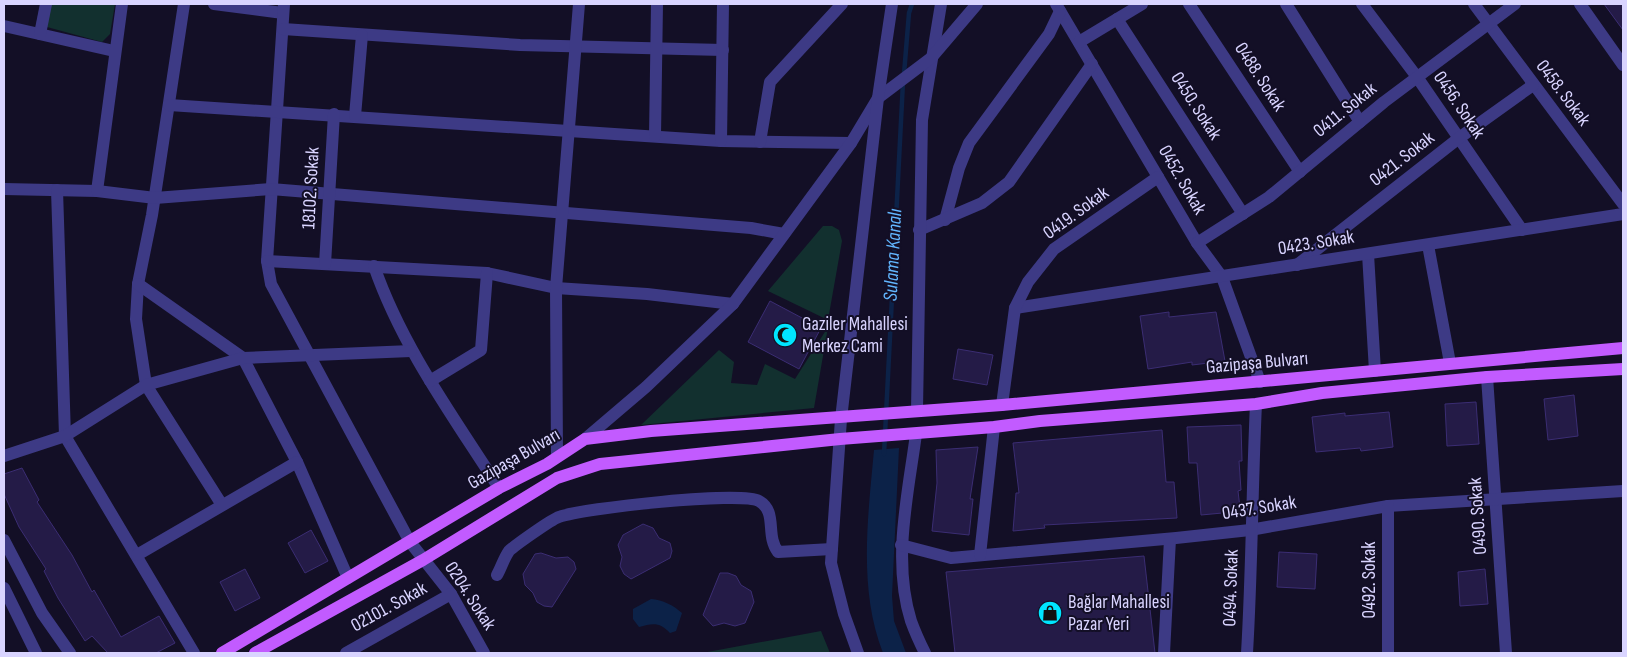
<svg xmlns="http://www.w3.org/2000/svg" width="1627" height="657" font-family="'Sofia Sans Condensed',sans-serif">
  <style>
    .green { fill: #12302f }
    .water { fill: #0c2248 }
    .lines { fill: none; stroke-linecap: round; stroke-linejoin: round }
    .stream { stroke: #0c2248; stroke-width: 4.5 }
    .building { fill: #241b47; stroke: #3b2d73 }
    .minor { stroke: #3d3a85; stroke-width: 12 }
    .major { stroke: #c25bff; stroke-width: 12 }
    .labels { text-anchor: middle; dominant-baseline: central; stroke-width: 4; stroke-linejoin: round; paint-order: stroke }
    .street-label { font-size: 19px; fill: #d9d4ff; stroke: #130f26 }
    .poi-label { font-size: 19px; fill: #d9d4ff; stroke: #130f26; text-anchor: start }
    .water-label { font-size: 20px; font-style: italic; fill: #62b6ff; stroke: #130f26 }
  </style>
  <rect width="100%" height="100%" fill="#130f26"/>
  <g class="green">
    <path d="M51,4H115L110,34L102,42L47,27Z"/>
    <path d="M823,226H832L839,230L842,241L828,320L768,291Z"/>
    <path d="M828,327L814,408L641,425L719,350L734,362L731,383L757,385L765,364L795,379Z"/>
    <path d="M821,631L830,653H702Z"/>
  </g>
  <g class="water">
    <path d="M899,448L892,596L894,621L906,653H883C858,589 868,517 874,450Z"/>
    <path d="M651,599C663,600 673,605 682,613L676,631L670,633C660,622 653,623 639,627L633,619V609Z"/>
  </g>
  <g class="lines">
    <g class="stream">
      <path d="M904,74L909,13L912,4"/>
      <path d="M884,454L903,82"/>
    </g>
  </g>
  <g class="building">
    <path d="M1604,4H1623V30Z"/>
    <path d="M770,301L821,328L799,369L748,342Z"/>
    <path d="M1169,312V317L1216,312L1225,361L1192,365V362L1148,369L1140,316Z"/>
    <path d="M958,349L993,355L987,385L953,379Z"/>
    <path d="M1574,395L1578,436L1548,440L1544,399Z"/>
    <path d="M1476,402L1479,444L1447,446L1445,404Z"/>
    <path d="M1389,412L1393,447L1361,451L1360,448L1316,452L1312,417L1345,413V416Z"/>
    <path d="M1241,425L1242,461H1239L1241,490L1238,491L1240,508L1232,509L1233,512L1201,515L1197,463H1189L1187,427Z"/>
    <path d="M1162,430L1166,482H1174L1177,518L1044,525L1045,528L1013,531L1016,493H1019L1013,443Z"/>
    <path d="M978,447L970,499H973L969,535L932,531L937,483L936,450Z"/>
    <path d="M22,468L39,500L37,502L72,555L92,592L94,590L121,637L159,616L175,643L156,653H108L92,636L85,641L58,598L44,571L46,569L19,527L4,494V474Z"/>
    <path d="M643,524L653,528L659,538L670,543L672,551L670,558L631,579L624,574L620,566L622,557L618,545L623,535Z"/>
    <path d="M311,530L328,561L305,573L288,543Z"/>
    <path d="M1279,552L1317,554L1315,589L1277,587Z"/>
    <path d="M541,553L556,558L568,557L574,562L576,569L552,607L544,606L537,602L533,593L525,585L523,574L535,554Z"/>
    <path d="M1144,556L1155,653H955L946,572Z"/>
    <path d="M245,569L260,598L235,611L220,582Z"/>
    <path d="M1485,569L1488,604L1460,606L1458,572Z"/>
    <path d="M720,573H728L736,576L741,585L751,591L754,602L745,623L735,626L724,623L713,626L703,615Z"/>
  </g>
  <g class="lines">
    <g class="minor">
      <path d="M184,4L152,215L138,284L136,319L146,385L222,505"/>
      <path d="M214,4L283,13"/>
      <path d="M284,4L267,261L271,284L410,542L451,594L484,653"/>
      <path d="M1056,4L1197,243L1222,277L1260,382"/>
      <path d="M1189,4L1300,172"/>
      <path d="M1286,4L1360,122"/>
      <path d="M1362,4L1417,77L1522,230"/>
      <path d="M1474,4L1623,204"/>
      <path d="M1580,4L1623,65"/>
      <path d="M1117,19L1243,214"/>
      <path d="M4,26L114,51"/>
      <path d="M283,29L520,45L723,50"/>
      <path d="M40,34L46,4"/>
      <path d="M1079,42L1142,4"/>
      <path d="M169,105L721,141L851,143"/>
      <path d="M355,116L362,35"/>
      <path d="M655,136L657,4"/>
      <path d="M721,141L723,4"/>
      <path d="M760,142L770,82L842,4"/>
      <path d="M4,189L97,191L155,198L271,189L751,228L784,234"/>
      <path d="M57,190L65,436L194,653"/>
      <path d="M97,191L122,4"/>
      <path d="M945,220L959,168L969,143L1049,34L1060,11"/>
      <path d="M919,230L982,203L1009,182L1092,64"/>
      <path d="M1197,243L1269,197L1384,102L1515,4"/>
      <path d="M1428,245L1450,363"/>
      <path d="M1368,254L1375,371"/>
      <path d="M267,261L487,273L556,288L647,294L733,304"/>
      <path d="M325,264L334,114"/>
      <path d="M1297,265L1459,138L1533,85"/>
      <path d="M374,266C402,347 453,416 499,488"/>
      <path d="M138,284L243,358L297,462L348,578"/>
      <path d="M1015,308L1623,214"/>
      <path d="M1487,377L1506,653"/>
      <path d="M430,381L481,350L487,273"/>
      <path d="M1002,405L1015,308L1028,282L1054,249L1158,177"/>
      <path d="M917,410L922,120L941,4"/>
      <path d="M916,434C908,495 892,560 911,621C915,632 920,643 925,653"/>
      <path d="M585,439L646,387L733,304L851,143L878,98L931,58L977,4"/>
      <path d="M4,456L65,436L146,385L243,358L411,351"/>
      <path d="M557,456L556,288L579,4"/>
      <path d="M4,540L42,613L70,653"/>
      <path d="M901,545L951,558L1176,538L1250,530L1388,506L1623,491"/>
      <path d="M137,555L297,462"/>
      <path d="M980,555L994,427"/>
      <path d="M497,575C501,568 504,558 509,551C514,546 552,519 559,517C583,508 741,491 759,501C778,512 765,535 778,552L832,549"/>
      <path d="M4,588L36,653"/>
      <path d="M346,653L451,594"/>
      <path d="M858,653L844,614L831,563L841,419L878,98L892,4"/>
      <path d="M1164,653L1170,539"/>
      <path d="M1247,653C1252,570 1252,487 1256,404"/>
      <path d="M1388,653V506"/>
    </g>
    <g class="major">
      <path d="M222,653L499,488L547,464L585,439L651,431L1002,405L1623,348"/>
      <path d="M255,653L423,560L557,478L600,464L840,439L994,427L1040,421L1256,404L1322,393L1487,377L1623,369"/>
    </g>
  </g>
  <defs>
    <g id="mosque-disc" transform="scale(1.25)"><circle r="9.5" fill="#00e5ff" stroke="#130f26"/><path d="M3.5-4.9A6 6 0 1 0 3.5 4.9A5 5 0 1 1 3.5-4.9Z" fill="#111"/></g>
    <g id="shop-disc" transform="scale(1.25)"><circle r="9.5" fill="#00e5ff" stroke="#130f26"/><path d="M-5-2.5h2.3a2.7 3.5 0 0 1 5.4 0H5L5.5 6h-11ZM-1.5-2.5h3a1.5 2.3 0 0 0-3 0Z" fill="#111"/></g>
  </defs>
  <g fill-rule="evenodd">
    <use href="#mosque-disc" x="785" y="335"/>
    <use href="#shop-disc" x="1050" y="613"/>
  </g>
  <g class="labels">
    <g class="street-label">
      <text transform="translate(1260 77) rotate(57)">0488. Sokak</text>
      <text transform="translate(1563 93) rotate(53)">0458. Sokak</text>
      <text transform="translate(1459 105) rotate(56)">0456. Sokak</text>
      <text transform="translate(1196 106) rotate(57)">0450. Sokak</text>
      <text transform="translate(1345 110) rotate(-39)">0411. Sokak</text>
      <text transform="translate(1402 159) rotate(-38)">0421. Sokak</text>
      <text transform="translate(1182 180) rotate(60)">0452. Sokak</text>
      <text transform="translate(311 188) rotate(-87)">18102. Sokak</text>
      <text transform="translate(1076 213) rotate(-36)">0419. Sokak</text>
      <text transform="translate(1316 243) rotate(-9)">0423. Sokak</text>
      <text transform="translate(1257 363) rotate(-5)">Gazipaşa Bulvarı</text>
      <text transform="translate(514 459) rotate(-30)">Gazipaşa Bulvarı</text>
      <text transform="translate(1259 508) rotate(-9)">0437. Sokak</text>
      <text transform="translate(1478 516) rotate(-94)">0490. Sokak</text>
      <text transform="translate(1369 580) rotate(-90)">0492. Sokak</text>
      <text transform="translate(1231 588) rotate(-88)">0494. Sokak</text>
      <text transform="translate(470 596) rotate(57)">0204. Sokak</text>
      <text transform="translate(389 607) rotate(-29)">02101. Sokak</text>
    </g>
    <g class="poi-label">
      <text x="802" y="324">Gaziler Mahallesi<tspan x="802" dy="22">Merkez Cami</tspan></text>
      <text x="1068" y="602">Bağlar Mahallesi<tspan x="1068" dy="22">Pazar Yeri</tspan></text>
    </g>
    <g class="water-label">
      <text transform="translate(893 255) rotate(-87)">Sulama Kanalı</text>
    </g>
  </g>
  <rect width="1627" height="657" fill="none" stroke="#d9d4ff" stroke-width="10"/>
</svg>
